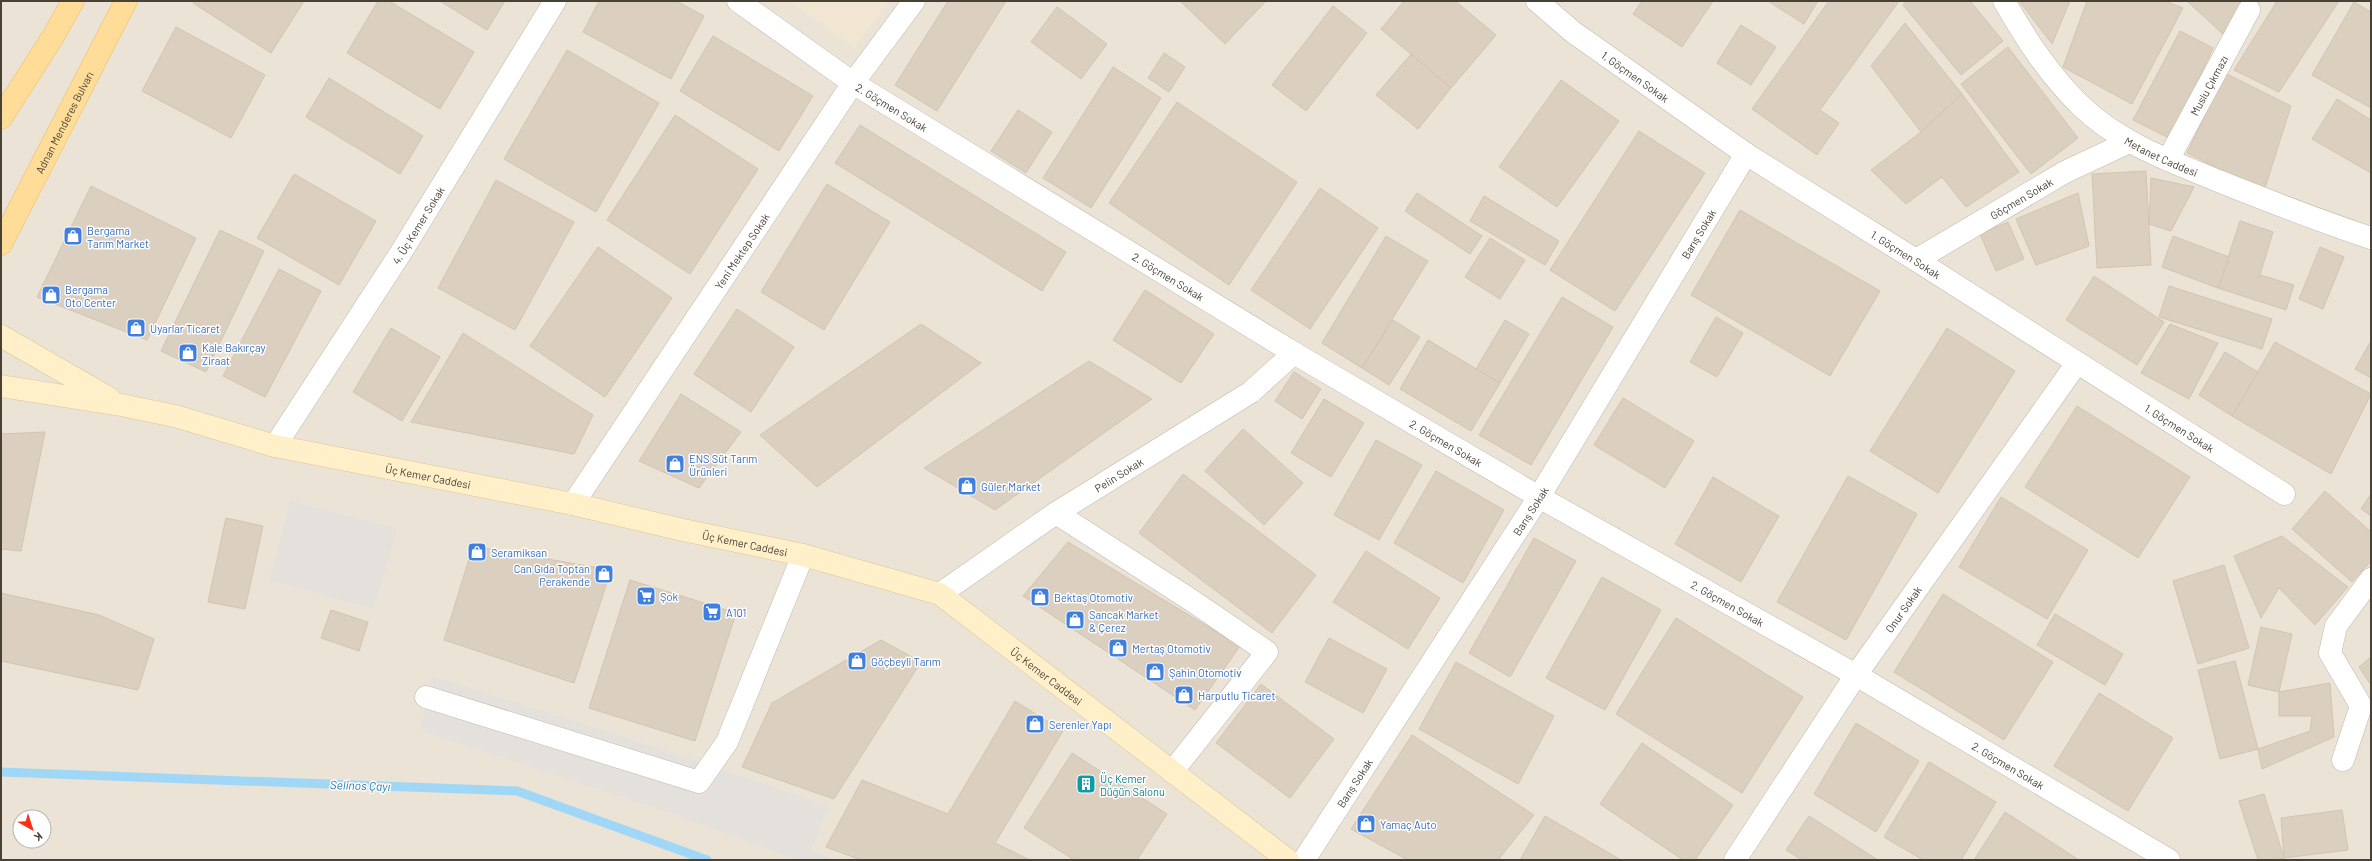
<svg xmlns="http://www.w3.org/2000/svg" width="2372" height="861" font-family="Barlow,sans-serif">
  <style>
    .residential { fill: #eae3d6; fill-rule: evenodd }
    .education { fill: #f0e6d1 }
    .parking { fill: #e4e1dd }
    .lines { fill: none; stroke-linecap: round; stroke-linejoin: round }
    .stream { stroke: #a1d7f6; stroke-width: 9 }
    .building { fill: #dbcfc0; stroke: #d4c4af }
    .street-casing { stroke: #c2b9aa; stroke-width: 23 }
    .secondary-casing { stroke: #dcc697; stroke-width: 23 }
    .primary-casing { stroke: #eebd5e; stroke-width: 23 }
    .street { stroke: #fff; stroke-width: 22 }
    .secondary { stroke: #fff0c9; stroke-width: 22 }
    .primary { stroke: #ffdd98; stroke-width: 22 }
    .labels { text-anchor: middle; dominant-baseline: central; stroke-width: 3; stroke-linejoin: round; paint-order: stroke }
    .street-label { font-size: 11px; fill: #4a4136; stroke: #fff }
    .shop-label { font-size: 11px; fill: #366cbe; stroke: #fff; text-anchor: start }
    .culture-label { font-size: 11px; fill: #0d838f; stroke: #fff; text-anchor: start }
    .water-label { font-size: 12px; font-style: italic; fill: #2379ae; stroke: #fff }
  </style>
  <rect width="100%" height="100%" fill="#f5f1e9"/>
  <path class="residential" d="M1,1H2371V860H1ZM20,817H44V841H20Z"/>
  <path class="education" d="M789,1H890L854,48Z"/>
  <g class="parking">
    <path d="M291,501L397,529L374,609L269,580Z"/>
    <path d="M432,676L695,760L829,807L811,850L837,860H798L674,814L420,730Z"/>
  </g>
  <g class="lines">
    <path class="stream" d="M1,772L517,791L707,860"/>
  </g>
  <g class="building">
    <path d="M194,1H304L271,53L193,3Z"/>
    <path d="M378,1H389L474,52L440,109L347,53Z"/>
    <path d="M440,1H505L487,30Z"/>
    <path d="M599,1H676L704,16L671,79L583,32Z"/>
    <path d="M948,1H1006L937,111L895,85Z"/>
    <path d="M1180,1H1266L1225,44Z"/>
    <path d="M1404,1H1455L1496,35L1451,88L1381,29Z"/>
    <path d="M1642,1H1713L1682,47L1633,14Z"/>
    <path d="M1768,1H1818L1804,24Z"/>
    <path d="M1829,1H1899L1820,110L1839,123L1817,155L1752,109Z"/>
    <path d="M1907,1H1970L2003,41L1961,75L1903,5Z"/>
    <path d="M2019,1H2070L2052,44Z"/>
    <path d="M2087,1H2165L2183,8L2132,104L2063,67Z"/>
    <path d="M2187,1H2244L2224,35Z"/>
    <path d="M2277,1H2339L2279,92L2234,70Z"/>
    <path d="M2354,2L2371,12V108L2312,75Z"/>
    <path d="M1333,6L1367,33L1306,111L1272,85Z"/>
    <path d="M1057,7L1107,44L1081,79L1031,42Z"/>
    <path d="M1905,23L1962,94L1921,132L1871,66Z"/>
    <path d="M1741,25L1776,47L1751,85L1717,63Z"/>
    <path d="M176,27L265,75L231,138L142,91Z"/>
    <path d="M2180,31L2213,48L2171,139L2133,120Z"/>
    <path d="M713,36L813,96L779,151L680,91Z"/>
    <path d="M2008,47L2078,138L2031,174L1961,84Z"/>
    <path d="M567,50L659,103L596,212L504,159Z"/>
    <path d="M1164,53L1185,67L1169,92L1148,78Z"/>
    <path d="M1411,54L1451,88L1418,129L1376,95Z"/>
    <path d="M1113,67L1161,98L1091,208L1043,178Z"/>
    <path d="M2225,73L2291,106L2264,191L2187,153Z"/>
    <path d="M329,78L423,136L400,174L306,117Z"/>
    <path d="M1561,80L1619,121L1557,207L1499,167Z"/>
    <path d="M1962,94L2019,172L1966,207L1942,177L1906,204L1871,170L1921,132Z"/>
    <path d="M2337,99L2371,120V173L2312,139Z"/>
    <path d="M1177,102L1297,182L1229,285L1109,203Z"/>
    <path d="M1018,110L1052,132L1026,173L991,151Z"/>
    <path d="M675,115L758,169L690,274L607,220Z"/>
    <path d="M860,125L1066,252L1042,291L835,163Z"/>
    <path d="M1639,131L1705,173L1615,311L1550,270Z"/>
    <path d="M2146,171L2151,265L2097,268L2092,174Z"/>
    <path d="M294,174L376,221L339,285L257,238Z"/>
    <path d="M2151,178L2194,187L2171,231L2149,224Z"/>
    <path d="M496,180L574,222L515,330L438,288Z"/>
    <path d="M827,184L890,222L824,330L761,292Z"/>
    <path d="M91,186L196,238L147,340L37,297Z"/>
    <path d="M1320,188L1378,228L1310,329L1251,290Z"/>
    <path d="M1417,193L1482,236L1470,254L1405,211Z"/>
    <path d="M2078,193L2089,246L2036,265L2016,219Z"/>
    <path d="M1484,196L1559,241L1545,265L1470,221Z"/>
    <path d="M1740,210L1880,291L1830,376L1691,295Z"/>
    <path d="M2240,221L2273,232L2260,275L2294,285L2286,310L2218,288Z"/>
    <path d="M2008,222L2024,259L1996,271L1980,234Z"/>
    <path d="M220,230L264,251L206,372L161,351Z"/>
    <path d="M1386,236L1428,261L1362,368L1322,343Z"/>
    <path d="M2173,236L2229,257L2218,288L2162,267Z"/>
    <path d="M1490,238L1525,260L1500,299L1465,277Z"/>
    <path d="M598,247L672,298L605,397L530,346Z"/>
    <path d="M2320,247L2344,257L2323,309L2299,299Z"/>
    <path d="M279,269L321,291L265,397L223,376Z"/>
    <path d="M2094,276L2164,322L2137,365L2066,320Z"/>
    <path d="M2169,286L2272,319L2262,349L2159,317Z"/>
    <path d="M1145,290L1214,334L1181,383L1113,340Z"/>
    <path d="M1562,297L1613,327L1531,465L1479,435Z"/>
    <path d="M737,309L794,347L751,412L694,374Z"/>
    <path d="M1716,317L1743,333L1717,377L1690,362Z"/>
    <path d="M1393,320L1420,337L1389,385L1362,368Z"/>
    <path d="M1505,320L1529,334L1500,383L1476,369Z"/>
    <path d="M921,324L981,363L817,487L760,435Z"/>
    <path d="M2170,324L2218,343L2189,399L2141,373Z"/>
    <path d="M391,328L440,357L402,421L353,392Z"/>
    <path d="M1947,328L2015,371L1938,493L1870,451Z"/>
    <path d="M463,333L593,415L574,454L411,422Z"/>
    <path d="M1428,340L1500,383L1471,431L1400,389Z"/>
    <path d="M2371,341V378L2355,369Z"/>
    <path d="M2275,342L2371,394L2331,474L2232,416Z"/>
    <path d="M2225,352L2258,372L2232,416L2199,395Z"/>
    <path d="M1089,361L1152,399L995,510L924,468Z"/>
    <path d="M1294,372L1321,389L1302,419L1275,401Z"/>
    <path d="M681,394L741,432L699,488L639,461Z"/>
    <path d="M1623,398L1694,441L1665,488L1594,445Z"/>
    <path d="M1324,399L1364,423L1331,477L1291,453Z"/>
    <path d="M2077,406L2190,477L2138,558L2025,487Z"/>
    <path d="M1243,429L1303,483L1264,525L1205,471Z"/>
    <path d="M45,432L21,551L1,549V434Z"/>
    <path d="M1376,440L1422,465L1379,540L1334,515Z"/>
    <path d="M1436,471L1504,510L1463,583L1394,543Z"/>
    <path d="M1183,474L1316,575L1272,633L1139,533Z"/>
    <path d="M1848,476L1917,514L1846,640L1777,602Z"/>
    <path d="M1713,477L1779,516L1741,582L1675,544Z"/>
    <path d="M2325,491L2371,532V561L2352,582L2292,529Z"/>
    <path d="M2371,494V516L2361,509Z"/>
    <path d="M2001,497L2088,550L2047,619L1959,567Z"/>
    <path d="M226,518L263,526L245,609L208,602Z"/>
    <path d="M2282,536L2348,587L2315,625L2279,588L2261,618L2234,556Z"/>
    <path d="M1534,538L1576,561L1510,677L1469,653Z"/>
    <path d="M1068,542L1240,646L1195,710L1023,596Z"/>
    <path d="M473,546L611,570L574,683L444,640Z"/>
    <path d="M1366,551L1440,598L1408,649L1333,602Z"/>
    <path d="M2224,565L2249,648L2198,664L2173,581Z"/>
    <path d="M1602,577L1661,610L1605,710L1546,678Z"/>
    <path d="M630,580L736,613L695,741L589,708Z"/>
    <path d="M1,593L99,615L154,639L138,690L1,661Z"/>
    <path d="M1943,594L2053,662L2004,740L1894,672Z"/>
    <path d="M331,610L368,622L359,651L321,638Z"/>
    <path d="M2055,614L2123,654L2105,685L2037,645Z"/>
    <path d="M1676,618L1803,697L1742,793L1616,714Z"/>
    <path d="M2261,627L2292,634L2279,692L2248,685Z"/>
    <path d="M1329,638L1387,669L1363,713L1305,682Z"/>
    <path d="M881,640L921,662L834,799L742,767L772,703Z"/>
    <path d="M2371,657V685L2359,667Z"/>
    <path d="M2235,661L2258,749L2220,759L2198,670Z"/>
    <path d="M1456,662L1554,716L1518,784L1419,729Z"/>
    <path d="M2330,683L2334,737L2262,769L2258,749L2310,731L2312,716H2279V692Z"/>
    <path d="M1261,684L1334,739L1290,798L1216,743Z"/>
    <path d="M2099,693L2173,738L2128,811L2054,766Z"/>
    <path d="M1015,701L1063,731L995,843L1030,860H861L826,847L862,780L948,814Z"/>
    <path d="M1856,723L1919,761L1876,832L1814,794Z"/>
    <path d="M1412,735L1534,815L1498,860H1408L1351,829Z"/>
    <path d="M1642,743L1733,805L1695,860H1683L1600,804Z"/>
    <path d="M1072,753L1167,814L1137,860H1074L1024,828Z"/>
    <path d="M1929,762L1996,802L1961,860H1923L1884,837Z"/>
    <path d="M2264,794L2284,858L2276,860H2258L2239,801Z"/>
    <path d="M2342,810L2348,850L2284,858L2281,818Z"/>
    <path d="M2005,812L2079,860H1974Z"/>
    <path d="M1545,816L1621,860H1520Z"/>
    <path d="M1809,816L1878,860H1802L1786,850Z"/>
  </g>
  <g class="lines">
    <g class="street-casing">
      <g id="street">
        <path id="s1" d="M738,1L853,83L1294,353L1539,497L1856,675L2169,860"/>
        <path id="s2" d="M1537,1L1573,32L1746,154L1916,260L2284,494"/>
        <path id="s3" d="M2004,1C2026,39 2049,75 2081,106C2119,143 2172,162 2221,182C2271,202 2320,221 2371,238"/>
        <path id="s4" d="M2168,160L2249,10"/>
        <path id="s5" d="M1916,260L2065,172L2129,142"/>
        <path id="s6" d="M275,446L400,254L555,1"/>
        <path id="s7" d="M573,504L853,83L914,1"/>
        <path d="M1056,513L1191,600L1267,652L1172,772"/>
        <path id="s8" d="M940,594L1056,513L1251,392L1294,353"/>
        <path d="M426,697L699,782L727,742L803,555"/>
        <path d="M2343,760L2361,706L2330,653L2336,626L2371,579"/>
        <path id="s9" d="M1304,860L1539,497L1746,154"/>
        <path id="s10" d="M1735,860L1856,675L2077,363"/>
      </g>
    </g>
    <g class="secondary-casing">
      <g id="secondary">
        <path d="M1,336L109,398"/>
        <path id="s11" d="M1,386L121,405L175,416L275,446L573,504L683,530L803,555L940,594L1288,860"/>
      </g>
    </g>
    <g class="primary-casing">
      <g id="primary">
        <path d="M1,118L54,35L73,1"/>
        <path id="s12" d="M1,244L126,1"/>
      </g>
    </g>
    <use href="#street" class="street"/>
    <use href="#secondary" class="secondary"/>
    <use href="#primary" class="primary"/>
  </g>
  <defs>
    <g id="shop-square" transform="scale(1)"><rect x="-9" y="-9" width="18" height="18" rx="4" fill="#3f7fe0" stroke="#fff"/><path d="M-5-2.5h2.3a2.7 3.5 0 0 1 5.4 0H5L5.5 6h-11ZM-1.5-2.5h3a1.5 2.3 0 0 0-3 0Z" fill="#fff"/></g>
    <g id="supermarket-square" transform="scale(1)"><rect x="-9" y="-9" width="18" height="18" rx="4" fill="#3f7fe0" stroke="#fff"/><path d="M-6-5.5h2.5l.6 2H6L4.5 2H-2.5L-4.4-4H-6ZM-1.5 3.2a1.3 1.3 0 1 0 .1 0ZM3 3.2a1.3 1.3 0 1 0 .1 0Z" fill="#fff"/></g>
    <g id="building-square" transform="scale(1)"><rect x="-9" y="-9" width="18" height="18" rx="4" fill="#0f9aa8" stroke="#fff"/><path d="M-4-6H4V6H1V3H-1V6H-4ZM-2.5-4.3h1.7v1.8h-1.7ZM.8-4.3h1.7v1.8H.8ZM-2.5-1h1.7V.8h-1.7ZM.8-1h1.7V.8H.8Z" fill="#fff"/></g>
  </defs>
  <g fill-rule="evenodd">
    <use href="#shop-square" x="73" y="236"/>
    <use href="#shop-square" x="51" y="295"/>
    <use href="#shop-square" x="136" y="328"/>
    <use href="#shop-square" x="188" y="353"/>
    <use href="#shop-square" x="675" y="464"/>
    <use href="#shop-square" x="967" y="486"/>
    <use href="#shop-square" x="477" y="552"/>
    <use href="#shop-square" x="604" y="574"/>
    <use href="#supermarket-square" x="646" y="596"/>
    <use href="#shop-square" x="1040" y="597"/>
    <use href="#supermarket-square" x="712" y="612"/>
    <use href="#shop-square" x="1075" y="620"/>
    <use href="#shop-square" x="1118" y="648"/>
    <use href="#shop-square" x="857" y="661"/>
    <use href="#shop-square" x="1155" y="672"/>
    <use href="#shop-square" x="1184" y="695"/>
    <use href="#shop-square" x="1035" y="724"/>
    <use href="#building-square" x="1086" y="784"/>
    <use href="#shop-square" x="1366" y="824"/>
  </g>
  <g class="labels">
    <g class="street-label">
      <text stroke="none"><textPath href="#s2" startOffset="124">1. Göçmen Sokak</textPath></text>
      <text stroke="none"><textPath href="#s4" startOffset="85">Muslu Çıkmazı</textPath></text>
      <text stroke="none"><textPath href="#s1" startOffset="187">2. Göçmen Sokak</textPath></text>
      <text stroke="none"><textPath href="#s12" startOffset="137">Adnan Menderes Bulvarı</textPath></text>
      <text stroke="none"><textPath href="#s3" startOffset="226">Metanet Caddesi</textPath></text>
      <text stroke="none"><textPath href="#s5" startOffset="122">Göçmen Sokak</textPath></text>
      <text stroke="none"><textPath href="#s6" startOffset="263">4. Üç Kemer Sokak</textPath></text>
      <text stroke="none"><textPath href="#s9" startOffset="740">Barış Sokak</textPath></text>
      <text stroke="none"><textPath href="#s7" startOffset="304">Yeni Mektep Sokak</textPath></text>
      <text stroke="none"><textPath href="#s2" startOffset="448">1. Göçmen Sokak</textPath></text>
      <text stroke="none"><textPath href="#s1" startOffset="511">2. Göçmen Sokak</textPath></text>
      <text stroke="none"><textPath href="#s2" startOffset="772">1. Göçmen Sokak</textPath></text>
      <text stroke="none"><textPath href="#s1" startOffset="835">2. Göçmen Sokak</textPath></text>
      <text stroke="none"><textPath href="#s8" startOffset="215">Pelin Sokak</textPath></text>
      <text stroke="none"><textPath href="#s11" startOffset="437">Üç Kemer Caddesi</textPath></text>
      <text stroke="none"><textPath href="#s9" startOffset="416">Barış Sokak</textPath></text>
      <text stroke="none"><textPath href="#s11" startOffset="761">Üç Kemer Caddesi</textPath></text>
      <text stroke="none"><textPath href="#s1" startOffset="1159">2. Göçmen Sokak</textPath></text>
      <text stroke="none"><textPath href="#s10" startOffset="302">Onur Sokak</textPath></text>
      <text stroke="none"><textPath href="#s11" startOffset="1097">Üç Kemer Caddesi</textPath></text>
      <text stroke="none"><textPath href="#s1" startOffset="1483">2. Göçmen Sokak</textPath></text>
      <text stroke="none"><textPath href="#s9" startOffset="92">Barış Sokak</textPath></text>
    </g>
    <g class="shop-label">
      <text x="87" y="230">Bergama<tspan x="87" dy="13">Tarım Market</tspan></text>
      <text x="65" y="289">Bergama<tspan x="65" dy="13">Oto Center</tspan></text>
      <text x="150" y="328">Uyarlar Ticaret</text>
      <text x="202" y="347">Kale Bakırçay<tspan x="202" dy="13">Ziraat</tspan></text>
      <text x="689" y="458">ENS Süt Tarım<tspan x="689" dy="13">Ürünleri</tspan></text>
      <text x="981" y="486">Güler Market</text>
      <text x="491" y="552">Seramiksan</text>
      <text x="590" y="568" text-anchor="end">Can Gıda Toptan<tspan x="590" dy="13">Perakende</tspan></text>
      <text x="660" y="596">Şok</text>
      <text x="1054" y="597">Bektaş Otomotiv</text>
      <text x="726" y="612">A101</text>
      <text x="1089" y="614">Sancak Market<tspan x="1089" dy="13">&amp; Çerez</tspan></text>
      <text x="1132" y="648">Mertaş Otomotiv</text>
      <text x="871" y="661">Göçbeyli Tarım</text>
      <text x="1169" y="672">Şahin Otomotiv</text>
      <text x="1198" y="695">Harputlu Ticaret</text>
      <text x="1049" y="724">Serenler Yapı</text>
      <text x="1380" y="824">Yamaç Auto</text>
    </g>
    <g class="culture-label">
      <text x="1100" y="778">Üç Kemer<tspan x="1100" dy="13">Düğün Salonu</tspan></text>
    </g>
    <g class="water-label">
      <text transform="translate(360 785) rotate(2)">Selinos Çayı</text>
    </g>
  </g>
  <rect width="2372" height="861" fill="none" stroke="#4a4136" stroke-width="4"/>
  <g transform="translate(32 829) rotate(141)"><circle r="19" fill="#ffffff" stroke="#b7b3af"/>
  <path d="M0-3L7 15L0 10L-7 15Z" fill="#ff2f16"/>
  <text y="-6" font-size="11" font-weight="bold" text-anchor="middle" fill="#4a4136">K</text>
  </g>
</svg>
